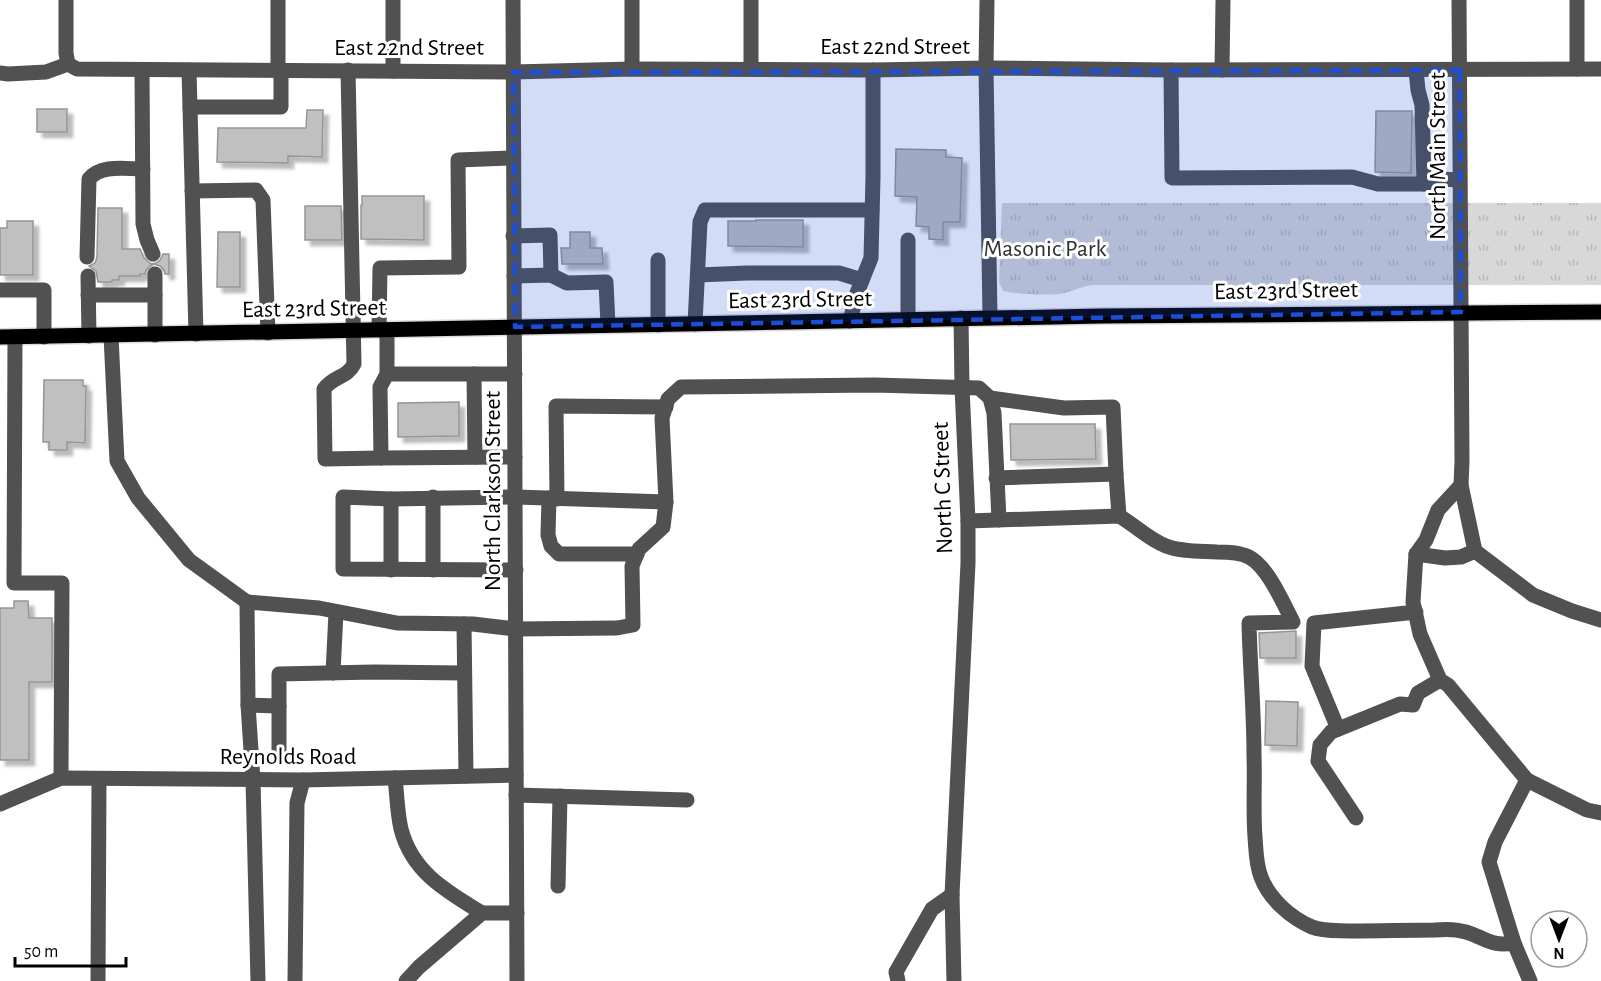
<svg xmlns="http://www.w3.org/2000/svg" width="1601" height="981" font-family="'Alegreya Sans',sans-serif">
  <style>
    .park { fill: url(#park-tufts) }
    .building { fill: #c0c0c0; stroke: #959595; stroke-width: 1.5; filter: url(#shadow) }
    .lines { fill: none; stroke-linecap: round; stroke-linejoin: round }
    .major-casing { stroke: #dbdbdb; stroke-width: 18 }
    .minor { stroke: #515151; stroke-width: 15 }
    .major { stroke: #000; stroke-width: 15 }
    .marked { fill: #1d4ed8; fill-opacity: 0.2; stroke: #1d4ed8; stroke-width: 4.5; stroke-dasharray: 12 8; stroke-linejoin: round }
    .labels { text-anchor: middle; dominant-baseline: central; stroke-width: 6; stroke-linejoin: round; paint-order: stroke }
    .street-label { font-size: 24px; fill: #000; stroke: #fff }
    .park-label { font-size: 24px; fill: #2f2f2f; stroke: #fff }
  </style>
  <defs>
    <pattern id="park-tufts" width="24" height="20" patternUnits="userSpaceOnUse" patternTransform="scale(1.5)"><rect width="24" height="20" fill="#d8d8d8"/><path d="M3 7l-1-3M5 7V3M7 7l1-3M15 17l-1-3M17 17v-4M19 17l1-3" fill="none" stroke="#b8b8b8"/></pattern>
    <filter id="shadow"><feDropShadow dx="5.5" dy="5.5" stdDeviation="1.5" flood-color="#0004"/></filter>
  </defs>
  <rect width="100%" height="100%" fill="#fff"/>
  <path class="park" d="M1002,203H1601V285H1093C1083,286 1075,290 1065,293C1052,296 1016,294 1003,291L999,282Z"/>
  <g class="building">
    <rect x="37" y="109" width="30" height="23"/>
    <path d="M307,110H323L322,157L288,156V163L217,162L218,128H306Z"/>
    <path d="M1376,111H1412L1411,173L1375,172Z"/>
    <path d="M896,149L946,150V157L962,158L960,222H943V240L929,239V227L916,226L917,197L895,196Z"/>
    <path d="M362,196H424V240L361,239V205H362Z"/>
    <path d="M305,206H341L342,240H305Z"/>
    <path d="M98,208H122V249H140L144,258L151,264L156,263L160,260L163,254H169V274H165L164,270L160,266L154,264L150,266L146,270L145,274H140V276H119V280H112V282H98L96,271L89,266L95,263L97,257Z"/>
    <path d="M756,220H803V247L728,246V221H756Z"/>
    <path d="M7,221H33V275H0V228H7Z"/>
    <path d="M218,232H240V287H217Z"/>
    <path d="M570,232H590V248H602L603,264H562L561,248H570Z"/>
    <path d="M44,380H83V386H86L85,443L67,442V450H49V442H43Z"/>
    <path d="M459,402V436L398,437V403Z"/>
    <path d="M1010,424H1095L1096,459L1011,460Z"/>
    <path d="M14,601H28L29,618H52V682H29V760H0V608H14Z"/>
    <path d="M1296,631V658H1260L1259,633Z"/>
    <path d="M1266,701L1298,702L1297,746L1265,745Z"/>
  </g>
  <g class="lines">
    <g class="major-casing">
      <path id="major" d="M0,337L1102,316L1601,312"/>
    </g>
    <g class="minor">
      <path d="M66,0V53L68,64L77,69L513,72L632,69L873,70L986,68L1171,70L1601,69"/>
      <path d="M278,0V70"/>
      <path d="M393,0V71"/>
      <path d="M513,0L517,981"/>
      <path d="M751,0V69"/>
      <path d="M987,0L986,68L990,317"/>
      <path d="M1459,0L1462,461L1461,485L1438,510L1426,540L1416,554L1413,602L1420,634L1440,680L1448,685L1527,780L1587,810L1601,813"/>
      <path d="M632,69V0"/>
      <path d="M1577,69V0"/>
      <path d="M142,70L143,224L147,240L153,254"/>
      <path d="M189,70L196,334"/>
      <path d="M348,70L354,364C347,378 333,376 324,389L325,459L381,458"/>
      <path d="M1171,70L1172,178L1352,177L1378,184H1424L1422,105L1418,90L1416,70"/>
      <path d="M1222,70L1223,0"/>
      <path d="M0,73L8,74L46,72L68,64"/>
      <path d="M190,107H281V70"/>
      <path d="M1424,184L1441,179L1459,180"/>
      <path d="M192,191L256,190L263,200L268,333"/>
      <path d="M513,236L550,235L551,275"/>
      <path d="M908,240V320"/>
      <path d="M87,257L89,179C101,164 126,169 143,169"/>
      <path d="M658,260V325"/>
      <path d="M155,274V335"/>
      <path d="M698,275L747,273H839L862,280"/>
      <path d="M88,276L89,336"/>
      <path d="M514,276L551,275L567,283L606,282L608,325"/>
      <path d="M0,290H44V337"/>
      <path d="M88,295H155"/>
      <path d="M850,321L857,293L871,258L873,177V70"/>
      <path d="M695,324L700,222L705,210H872"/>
      <path d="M379,330L380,268L459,267L458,160L513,158"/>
      <path d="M387,330V374L380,387L381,458L515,457"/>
      <path d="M111,336L117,461L138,498L189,560L247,602"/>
      <path d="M15,337L14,583H62L61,778"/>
      <path d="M387,374H515"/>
      <path d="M474,374L475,457"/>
      <path d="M990,398L1064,408L1113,407L1116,474"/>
      <path d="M996,478L1116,474L1119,516"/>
      <path d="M1461,485L1475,551L1533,595L1572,611L1601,620"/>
      <path d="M549,498L548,535L551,546L559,554H637"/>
      <path d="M391,499V570"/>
      <path d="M557,499L556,406L666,407"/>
      <path d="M968,521L1119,516C1135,525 1148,539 1166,546C1182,552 1200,551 1217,552C1227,552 1239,552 1249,557C1268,567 1283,603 1293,622L1249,623C1250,667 1254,711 1254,755C1255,782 1253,810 1255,837C1256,850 1256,865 1261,877C1269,899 1291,918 1312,927C1324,932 1339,930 1353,931C1380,931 1407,930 1435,930C1445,929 1456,929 1466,932C1486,938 1491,947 1514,943"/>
      <path d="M1416,554L1445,558L1461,557L1475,551"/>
      <path d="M433,570V497"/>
      <path d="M516,570L343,569V497L391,499L516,497L666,502"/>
      <path d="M464,624L466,776"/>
      <path d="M333,673L336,612"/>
      <path d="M248,705L279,706"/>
      <path d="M1338,729L1312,666L1314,623L1416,612"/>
      <path d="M279,750V674L374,672L464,673"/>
      <path d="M395,778C397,794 397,812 401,829C412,872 446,891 482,913"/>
      <path d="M1527,780L1495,842L1489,862L1514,943L1530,981"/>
      <path d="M516,795L687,800"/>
      <path d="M0,804L61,778L303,780L516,775"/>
      <path d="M1356,818L1318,761L1320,745L1331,732L1400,704L1413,705L1418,693L1440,680"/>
      <path d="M558,886L560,796"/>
      <path d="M98,981L99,779"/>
      <path d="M258,981L253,780L248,705L247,602L319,608L397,623L473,624L515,629L617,628L633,625L632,566L639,549L663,527L666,502L662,418L668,399L681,387L875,385L979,388L990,398L994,413L999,520"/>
      <path d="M295,981L297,803L303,780"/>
      <path d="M406,981L419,967L482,913H517"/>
      <path d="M898,981L896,972L932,909L952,895"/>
      <path d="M954,981L952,895L968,563V521L962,387L961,318"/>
    </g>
    <use href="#major" class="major"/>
  </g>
  <path class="marked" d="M1460,70L1461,312L515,327L513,72Z"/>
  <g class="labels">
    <g class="street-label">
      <text x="895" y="47">East 22nd Street</text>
      <text x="409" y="48">East 22nd Street</text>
      <text transform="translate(1438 156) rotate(-90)">North Main Street</text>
      <text transform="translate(1286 291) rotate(-1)">East 23rd Street</text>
      <text transform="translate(800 300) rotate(-1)">East 23rd Street</text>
      <text transform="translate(314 309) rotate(-1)">East 23rd Street</text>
      <text transform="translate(943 488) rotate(-92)">North C Street</text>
      <text transform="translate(493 491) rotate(-90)">North Clarkson Street</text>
      <text x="288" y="757">Reynolds Road</text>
    </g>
    <g class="park-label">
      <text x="1045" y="249">Masonic Park</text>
    </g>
  </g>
  <g transform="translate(1559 939) rotate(180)"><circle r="28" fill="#ffffff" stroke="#999999" stroke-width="1.5"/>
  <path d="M0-4.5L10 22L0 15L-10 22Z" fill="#000000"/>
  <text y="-9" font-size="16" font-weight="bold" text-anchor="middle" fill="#000000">N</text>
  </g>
  <path d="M15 957v9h111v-9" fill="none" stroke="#000000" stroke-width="3"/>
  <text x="24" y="957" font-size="18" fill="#000000" stroke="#ffffff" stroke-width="4.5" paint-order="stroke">50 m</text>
</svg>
